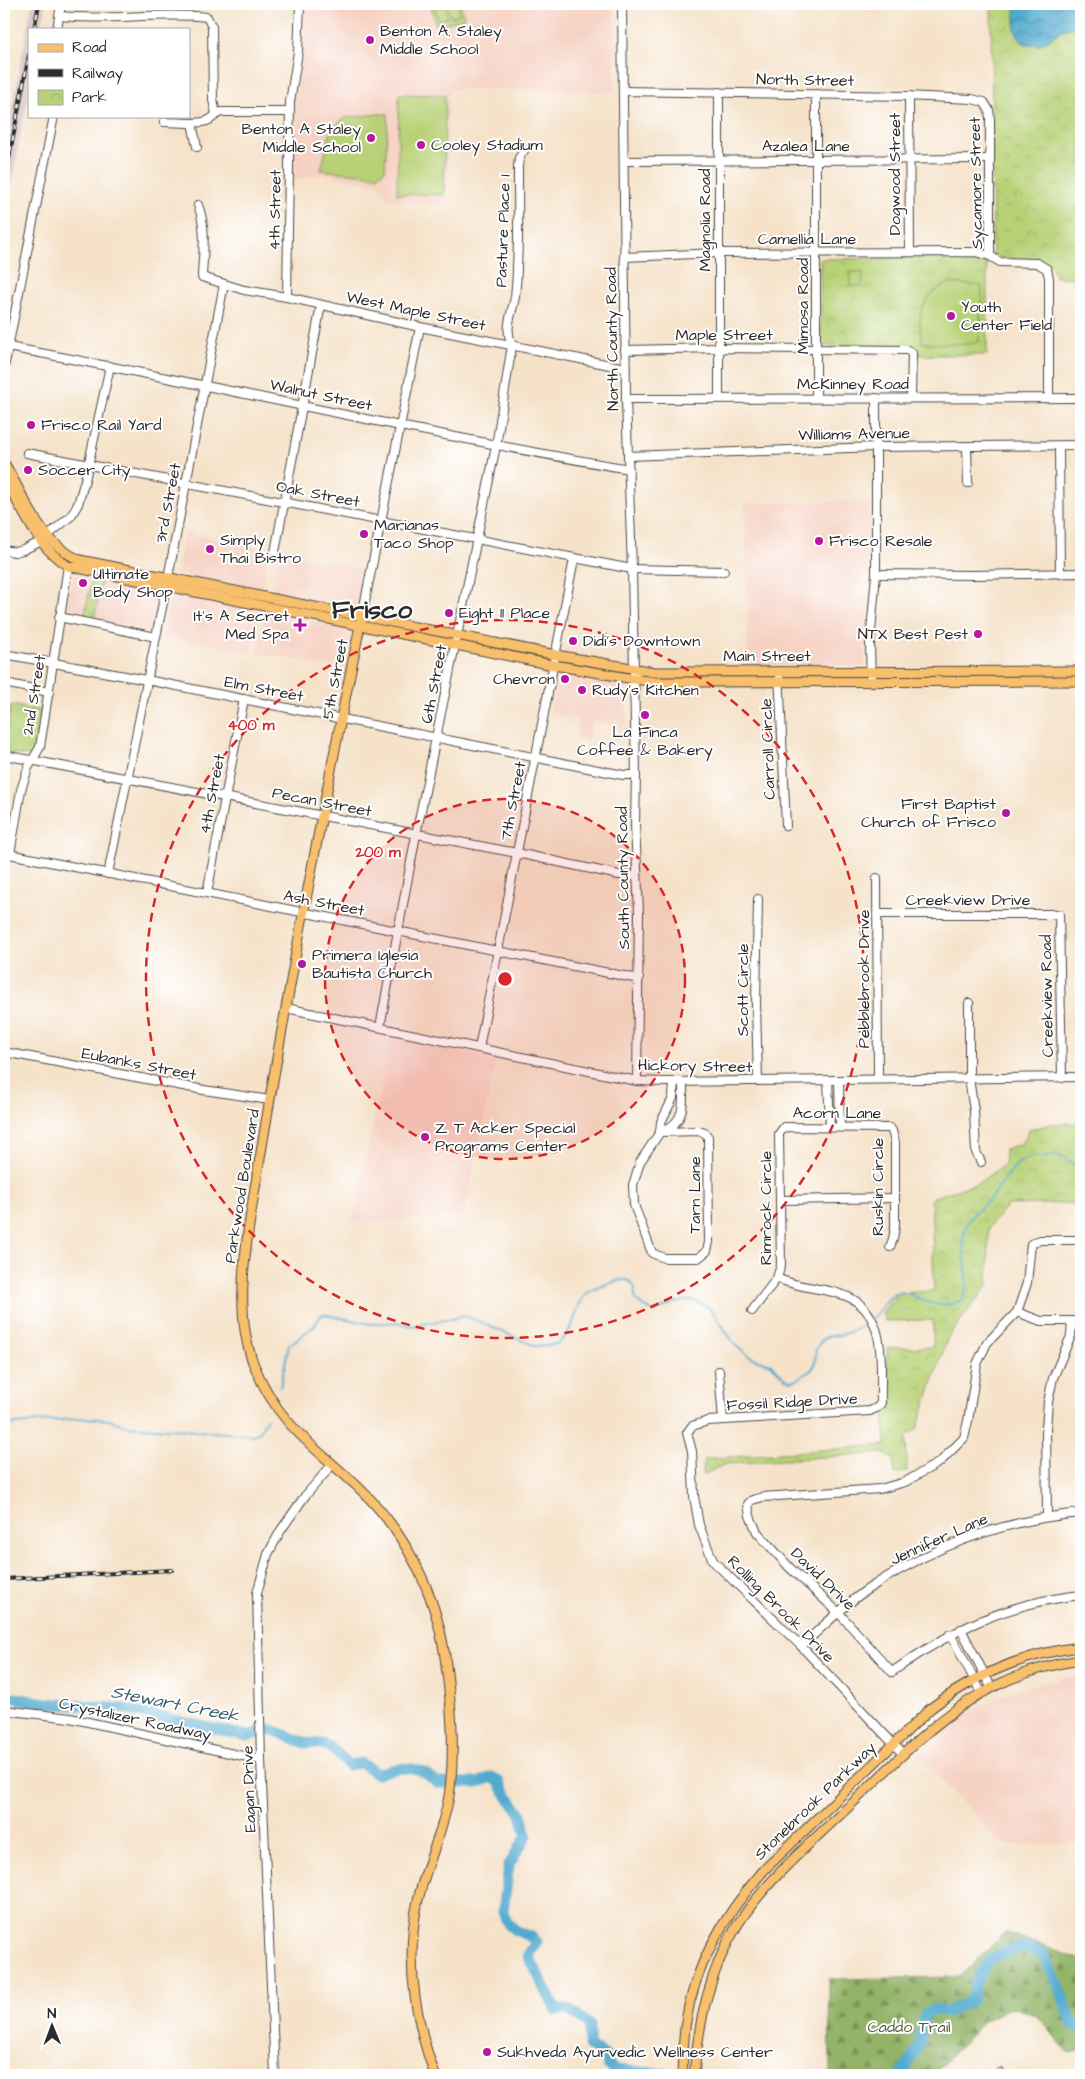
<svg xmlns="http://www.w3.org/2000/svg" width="1085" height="2079" font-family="'Architects Daughter',sans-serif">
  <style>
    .built { fill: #f6d2c3 }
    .industrial { fill: #d1bfbd }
    .grass { fill: url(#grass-dots); stroke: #727e50 }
    .forest { fill: url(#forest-firs); stroke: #5e6f49 }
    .park { fill: url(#park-crowns); stroke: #727e50 }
    .pitch { fill: #b8d176; stroke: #727e50 }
    .water { fill: url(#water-waves); stroke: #3e6a7d }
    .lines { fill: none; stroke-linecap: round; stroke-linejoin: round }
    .stream { stroke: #51aacf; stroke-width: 2 }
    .river { stroke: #51aacf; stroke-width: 11 }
    .minor-casing { stroke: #494643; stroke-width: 10 }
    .major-casing { stroke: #494643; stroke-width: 11 }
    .minor { stroke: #fff; stroke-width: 8 }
    .major { stroke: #f8bf6c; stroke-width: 9 }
    .rail-casing { stroke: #2b2b2b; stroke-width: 4 }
    .rail { stroke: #fff; stroke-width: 2; stroke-dasharray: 5.5; stroke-linecap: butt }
    .ring { fill: none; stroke: #d62828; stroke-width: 2.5; stroke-dasharray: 9 6 }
    .poi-dot { fill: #b5179e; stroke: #fff; stroke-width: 2 }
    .labels { text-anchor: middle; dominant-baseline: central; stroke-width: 4; stroke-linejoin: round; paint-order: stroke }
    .poi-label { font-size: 16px; fill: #2b2b2b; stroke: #fff; text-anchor: start }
    .street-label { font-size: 16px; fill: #2b2b2b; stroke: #fff }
    .park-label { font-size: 16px; fill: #555d42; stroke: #fff }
    .water-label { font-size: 18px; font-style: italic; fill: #3a5e6d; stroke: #fff }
    .town-label { font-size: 26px; font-weight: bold; fill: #2b2b2b; stroke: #fff }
    .centre { fill: #d62828; stroke: #fff; stroke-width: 2.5 }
    .ring-label { font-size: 15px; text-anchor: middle; font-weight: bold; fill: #d62828; stroke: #fff; stroke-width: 4; stroke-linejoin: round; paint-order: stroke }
  </style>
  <defs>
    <pattern id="grass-dots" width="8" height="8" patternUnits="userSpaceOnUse" patternTransform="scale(1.25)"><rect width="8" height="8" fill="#b8d176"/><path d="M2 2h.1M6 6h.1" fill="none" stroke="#9eb466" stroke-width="1.8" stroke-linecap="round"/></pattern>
    <pattern id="forest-firs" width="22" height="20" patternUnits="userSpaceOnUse" patternTransform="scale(1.25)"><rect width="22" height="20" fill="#92b367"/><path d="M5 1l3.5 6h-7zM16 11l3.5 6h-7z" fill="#779255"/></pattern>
    <pattern id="park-crowns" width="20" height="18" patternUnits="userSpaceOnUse" patternTransform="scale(1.25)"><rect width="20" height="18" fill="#b8d176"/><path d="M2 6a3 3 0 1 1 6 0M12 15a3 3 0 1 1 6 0" fill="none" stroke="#9eb466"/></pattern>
    <pattern id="water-waves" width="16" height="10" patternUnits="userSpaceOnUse" patternTransform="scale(1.25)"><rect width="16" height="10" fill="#51aacf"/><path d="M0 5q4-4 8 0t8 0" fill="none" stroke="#438ba8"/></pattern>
  </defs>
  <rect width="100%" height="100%" fill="#fff"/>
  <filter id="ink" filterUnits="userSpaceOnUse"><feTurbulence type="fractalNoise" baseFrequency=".02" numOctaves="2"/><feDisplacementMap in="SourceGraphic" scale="10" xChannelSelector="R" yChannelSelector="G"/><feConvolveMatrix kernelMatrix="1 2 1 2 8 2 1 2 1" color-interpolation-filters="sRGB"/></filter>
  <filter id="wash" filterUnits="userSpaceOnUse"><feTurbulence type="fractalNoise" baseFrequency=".0096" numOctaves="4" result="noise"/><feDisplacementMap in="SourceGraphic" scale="20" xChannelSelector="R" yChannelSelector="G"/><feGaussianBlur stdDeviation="1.12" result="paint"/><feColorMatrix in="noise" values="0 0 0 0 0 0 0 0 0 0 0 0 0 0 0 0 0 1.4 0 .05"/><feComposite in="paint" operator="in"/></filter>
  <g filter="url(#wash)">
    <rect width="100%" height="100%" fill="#f5e2c9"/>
    <g class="built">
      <path d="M304,4H614L615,92L449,89L447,204L388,200L378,184L323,174L294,180L295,103L303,43Z"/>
      <path d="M870,501L869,586L864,666H748L745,503Z"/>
      <path d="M185,532L269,550L261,589L260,591L175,574Z"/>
      <path d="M280,553L367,570L360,607L353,610L271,594Z"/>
      <path d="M73,572L92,577L84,618L65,615Z"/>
      <path d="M102,579L161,592L154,632L94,620Z"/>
      <path d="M174,592L254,608L258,612L251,653L162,635L171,594Z"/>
      <path d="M269,612L351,628L353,632L346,669L258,653L266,614Z"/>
      <path d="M559,671L625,685L628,726L622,727L591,721L588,740L575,738L579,718L549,712Z"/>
      <path d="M392,1038L496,1059L464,1216L352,1223Z"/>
      <path d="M1081,1676V1843L1003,1845L917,1754L940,1731L978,1707L1018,1689L1065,1678Z"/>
    </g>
    <path class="industrial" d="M32,4H46L41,29H29V91L4,221V151Z"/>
    <path class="grass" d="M92,577L102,579L94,620L84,618Z"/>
    <path class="forest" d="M1005,1932L1081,1960V2050L1068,2052L1036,2015L1011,2007L984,2021L938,2070L937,2075H830L829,1979L960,1977Z"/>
    <g class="park">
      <path d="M430,4H461L464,18L436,26Z"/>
      <path d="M991,4H1081V278L1055,277L1053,268L1041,259L1002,258L993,254Z"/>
      <path d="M987,257V355H917L907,346H821L820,259Z"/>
      <path d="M11,705L41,711L33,757L4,752V741Z"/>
      <path d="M1081,1123V1203L1008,1205L989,1227L988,1285L948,1337L917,1429L906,1437L907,1471L895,1474L893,1459L884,1453L725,1464L703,1475L704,1459L886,1445L884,1414L888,1404L887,1348L933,1347V1320L885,1321L882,1313L897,1293L934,1291L931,1198L978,1183L1004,1165L1005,1149L1021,1144L1029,1130L1051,1124Z"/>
    </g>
    <g class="pitch">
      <path d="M434,4H444L448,17L438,20Z"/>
      <path d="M447,4H458L460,14L451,17Z"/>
      <path d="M399,94L445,95L444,195L397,194Z"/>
      <path d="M379,114H388L385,170L377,176L321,170L331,130L344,118Z"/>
      <path d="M850,272H863L862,286H850Z"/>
      <path d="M950,283L982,286L979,341L971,344L922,343C922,336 920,329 920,323C920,303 932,290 950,283Z"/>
    </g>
    <path class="water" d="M1015,4H1081V25L1062,30L1047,41L1038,45L1026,44L1021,41L1015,31Z"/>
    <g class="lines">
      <g class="stream">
        <path d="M872,1318C881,1311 886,1297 897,1293C911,1287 930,1316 962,1300C975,1279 958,1252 965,1229C969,1215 979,1210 989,1200C1000,1189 1007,1171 1020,1162C1028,1156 1055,1154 1064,1158C1070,1160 1076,1164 1081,1167"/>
        <path d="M280,1387L289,1345L313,1327L322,1314L371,1324L396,1322L412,1326L466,1316L535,1346C544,1346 555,1346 561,1341C575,1329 575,1309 584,1296C589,1290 620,1278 627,1280C631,1281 633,1285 635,1288C633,1304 641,1304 654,1312L674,1303L691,1300L707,1306L715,1315L735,1345L750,1357L771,1364L786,1379L792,1381C831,1365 805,1359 822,1340C826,1335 834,1336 840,1335C850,1333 861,1327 869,1321"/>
        <path d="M4,1425L85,1418L110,1420L127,1426L254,1435L260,1431L267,1418"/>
      </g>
      <g class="river">
        <path d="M4,1696L45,1703L125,1709L247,1736L270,1729L305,1743L324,1744L336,1752L348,1765L361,1763L377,1774C400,1766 419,1764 437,1783H478L492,1777L499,1782L507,1796L520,1812L527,1835L509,1865L503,1912L507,1922L515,1930L531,1937L537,1942L528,1955L556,2010L567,2009L590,2025L589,2046L606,2056L608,2065L614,2070L668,2074"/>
        <path d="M901,2075L918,2048L925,2015L933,2009L947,2012L972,2000L976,1981L990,1959L1008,1951L1024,1947L1043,1954L1055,1978L1074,2026L1081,2028"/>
      </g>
    </g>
  </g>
  <g filter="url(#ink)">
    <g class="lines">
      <g class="minor-casing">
        <g id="minor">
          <path d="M622,4L626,399L632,569L636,775L635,824L639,913L637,1081"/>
          <path d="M59,16C109,21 158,12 207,17L212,27L213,100L216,114"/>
          <path d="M57,29L61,4"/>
          <path d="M623,91L905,96L972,99L984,102L989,110L990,118V256L1000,262L1037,263L1047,269L1049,278V398"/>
          <path d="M719,92V397"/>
          <path d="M816,94V398"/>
          <path d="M909,96L910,252"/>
          <path d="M164,122C178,122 194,125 207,121C213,119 215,114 221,112H290"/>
          <path d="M192,123L197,147"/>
          <path d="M624,161L989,159"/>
          <path d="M198,205C207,228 203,252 202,277L244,290L287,297L420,327L625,368"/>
          <path d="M624,257L719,253L975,252L990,256"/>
          <path d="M287,297L290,102L298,52L300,4"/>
          <path d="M8,347C215,385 421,434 629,469"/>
          <path d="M625,350L719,348L907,350L912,353L911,398"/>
          <path d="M4,368L54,116"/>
          <path d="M626,399L1081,398"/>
          <path d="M1059,446L1060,574"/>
          <path d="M967,447L968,483"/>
          <path d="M27,453L632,569L724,571"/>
          <path d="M628,456L877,447L1081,445"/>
          <path d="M4,550L15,552L23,550L40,542L71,516L78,504L85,480L110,366"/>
          <path d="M275,552L321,305"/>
          <path d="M876,574L973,575L1081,573"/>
          <path d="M362,616L420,327"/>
          <path d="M59,617L156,637"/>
          <path d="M4,654L147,680L623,775H636"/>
          <path d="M779,671L786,826"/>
          <path d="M871,682L870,643L876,574V398"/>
          <path d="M4,683L49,692"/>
          <path d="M4,755L517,853L619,875L636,876"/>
          <path d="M4,853L639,979"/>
          <path d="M10,854L21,790L28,768L40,747L68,566"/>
          <path d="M108,874L168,578L224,284"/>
          <path d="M877,878L878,1079"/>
          <path d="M207,893L244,699"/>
          <path d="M877,914H1059L1062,1078"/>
          <path d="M969,1003V1078L974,1111L976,1152L981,1162"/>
          <path d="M286,1008L637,1081L664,1082L1081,1077"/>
          <path d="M380,1027L416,835L496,446L512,345C504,328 512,314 515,297C516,287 517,277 517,267C519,234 518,200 518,167L519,158L525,149"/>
          <path d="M479,1048L574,559"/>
          <path d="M4,1052L204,1090L270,1100"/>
          <path d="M828,1080L830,1127"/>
          <path d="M839,1080L840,1127"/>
          <path d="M758,1081L756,1004L758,899"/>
          <path d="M665,1130C686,1121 683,1101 683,1082"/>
          <path d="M660,1132L699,1131L705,1133L708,1137L709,1242L707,1251L698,1258H664L652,1253L634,1205L633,1185L640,1162L660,1132L661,1122L673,1098L674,1082"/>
          <path d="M781,1200L895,1198"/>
          <path d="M1081,1240H1040L1031,1244L1027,1283L1017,1312L987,1343L977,1364L968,1421L964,1438L940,1462L905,1482L880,1489L763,1497L752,1500L748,1504L750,1516L757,1532L790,1568L839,1613L892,1672C953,1629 1006,1603 1081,1595"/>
          <path d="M777,1278C797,1288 819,1287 840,1294C889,1308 880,1363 881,1403L878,1407L870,1411L708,1421L692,1426L687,1433L692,1451L694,1496L699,1525L713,1561L801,1646L903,1754"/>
          <path d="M752,1311L777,1278L781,1265L779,1134L784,1127L890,1128L892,1131L895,1142V1226L893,1239L890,1247"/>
          <path d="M1017,1312L1041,1321H1081"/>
          <path d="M719,1371L723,1420"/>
          <path d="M1047,1516L1046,1428L1048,1402L1053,1378L1071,1336L1072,1321"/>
          <path d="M961,1629L991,1687"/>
          <path d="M950,1634L981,1692"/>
          <path d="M801,1646C823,1627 844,1605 868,1589C933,1546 1004,1520 1081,1513"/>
          <path d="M4,1710L70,1718L261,1760"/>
          <path d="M275,2075L261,1760L257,1593L268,1554L281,1530L305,1496L332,1465"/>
          <path d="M999,2075L1000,2073"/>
        </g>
      </g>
      <g class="major-casing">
        <g id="major">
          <path d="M4,463C25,497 40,544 80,560L556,655L654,672L1081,671"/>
          <path d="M4,480C25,510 35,546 68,566L548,664L634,679L656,682H706L1081,681"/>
          <path d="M362,616C330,771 300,926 273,1081C267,1117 261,1153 255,1188C246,1242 233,1313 254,1365C279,1426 313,1445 358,1487C405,1531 436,1593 445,1657C451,1703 456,1749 449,1796C443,1832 426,1865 418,1900C405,1959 415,2020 435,2075"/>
          <path d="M682,2075C683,2058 683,2039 686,2021C695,1963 726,1913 764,1870L931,1708C975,1675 1026,1653 1081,1647"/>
          <path d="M694,2075C699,2022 709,1970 738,1924C766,1881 807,1846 844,1811C920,1740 970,1675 1081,1660"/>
        </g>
      </g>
      <use href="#minor" class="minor"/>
      <use href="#major" class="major"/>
      <g class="rail-casing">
        <g id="rail">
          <path d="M34,29L39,4"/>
          <path d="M4,184L29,55"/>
          <path d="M4,1579L172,1570"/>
        </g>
      </g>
      <use href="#rail" class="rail"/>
    </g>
  </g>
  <circle cx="505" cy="979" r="180" fill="#d62828" fill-opacity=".12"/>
  <g class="ring">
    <circle cx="505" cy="979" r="180"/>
    <circle cx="505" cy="979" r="359"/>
  </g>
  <g class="poi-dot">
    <circle cx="370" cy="40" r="5"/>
    <circle cx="371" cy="138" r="5"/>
    <circle cx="421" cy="145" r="5"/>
    <circle cx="951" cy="316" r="5"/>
    <circle cx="31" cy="425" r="5"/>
    <circle cx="28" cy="470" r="5"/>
    <circle cx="364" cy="534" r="5"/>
    <circle cx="819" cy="541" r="5"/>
    <circle cx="210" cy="549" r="5"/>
    <circle cx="83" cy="583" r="5"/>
    <circle cx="449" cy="613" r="5"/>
    <path d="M297.5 617.5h5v5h5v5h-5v5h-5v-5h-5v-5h5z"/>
    <circle cx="978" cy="634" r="5"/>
    <circle cx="573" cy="641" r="5"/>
    <circle cx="565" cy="679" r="5"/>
    <circle cx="582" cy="690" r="5"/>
    <circle cx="645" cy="715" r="5"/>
    <circle cx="1006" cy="813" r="5"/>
    <circle cx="302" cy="964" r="5"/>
    <circle cx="425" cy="1137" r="5"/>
    <circle cx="487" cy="2052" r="5"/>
  </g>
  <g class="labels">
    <g class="poi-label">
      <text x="380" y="31">Benton A. Staley<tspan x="380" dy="18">Middle School</tspan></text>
      <text x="361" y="129" text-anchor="end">Benton A Staley<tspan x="361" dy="18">Middle School</tspan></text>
      <text x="431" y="145">Cooley Stadium</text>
      <text x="961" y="307">Youth<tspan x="961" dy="18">Center Field</tspan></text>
      <text x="41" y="425">Frisco Rail Yard</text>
      <text x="38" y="470">Soccer City</text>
      <text x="374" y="525">Marianas<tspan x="374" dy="18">Taco Shop</tspan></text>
      <text x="220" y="540">Simply<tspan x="220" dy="18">Thai Bistro</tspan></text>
      <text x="829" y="541">Frisco Resale</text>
      <text x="93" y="574">Ultimate<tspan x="93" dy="18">Body Shop</tspan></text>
      <text x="459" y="613">Eight 11 Place</text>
      <text x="289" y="616" text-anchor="end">It's A Secret<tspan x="289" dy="18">Med Spa</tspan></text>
      <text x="968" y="634" text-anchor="end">NTX Best Pest</text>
      <text x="583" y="641">Didi's Downtown</text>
      <text x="555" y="679" text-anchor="end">Chevron</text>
      <text x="592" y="690">Rudy's Kitchen</text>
      <text x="645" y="732" text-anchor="middle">La Finca<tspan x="645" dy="18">Coffee &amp; Bakery</tspan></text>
      <text x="996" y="804" text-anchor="end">First Baptist<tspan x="996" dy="18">Church of Frisco</tspan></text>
      <text x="312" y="955">Primera Iglesia<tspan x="312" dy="18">Bautista Church</tspan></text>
      <text x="435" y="1128">Z T Acker Special<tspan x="435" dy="18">Programs Center</tspan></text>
      <text x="497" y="2052">Sukhveda Ayurvedic Wellness Center</text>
    </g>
    <g class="street-label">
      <text transform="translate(805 80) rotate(1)">North Street</text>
      <text x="806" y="146">Azalea Lane</text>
      <text transform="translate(895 174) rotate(-90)">Dogwood Street</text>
      <text transform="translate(976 183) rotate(-91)">Sycamore Street</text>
      <text transform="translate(275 210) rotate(-89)">4th Street</text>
      <text transform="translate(705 220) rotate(-90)">Magnolia Road</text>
      <text transform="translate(503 231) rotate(-88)">Pasture Place 1</text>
      <text x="807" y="239">Camellia Lane</text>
      <text transform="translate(803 306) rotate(-90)">Mimosa Road</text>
      <text transform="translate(416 311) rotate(12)">West Maple Street</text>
      <text x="724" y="335">Maple Street</text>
      <text transform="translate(612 339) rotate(-91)">North County Road</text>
      <text x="853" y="384">McKinney Road</text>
      <text transform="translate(321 395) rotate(12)">Walnut Street</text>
      <text transform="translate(854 434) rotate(-1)">Williams Avenue</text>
      <text transform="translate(318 494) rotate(11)">Oak Street</text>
      <text transform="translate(168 503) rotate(-79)">3rd Street</text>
      <text x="767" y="656">Main Street</text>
      <text transform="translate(335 679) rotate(-79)">5th Street</text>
      <text transform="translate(434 684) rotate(-79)">6th Street</text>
      <text transform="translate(264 689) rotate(11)">Elm Street</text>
      <text transform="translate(34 695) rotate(-81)">2nd Street</text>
      <text transform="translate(768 749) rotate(-92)">Carroll Circle</text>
      <text transform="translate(212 794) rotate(-79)">4th Street</text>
      <text transform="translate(513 801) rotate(-79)">7th Street</text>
      <text transform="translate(322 802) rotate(11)">Pecan Street</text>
      <text transform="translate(623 878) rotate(-91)">South County Road</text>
      <text x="968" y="900">Creekview Drive</text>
      <text transform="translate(324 903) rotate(11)">Ash Street</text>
      <text transform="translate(864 979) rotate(-90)">Pebblebrook Drive</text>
      <text transform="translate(743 990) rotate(-90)">Scott Circle</text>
      <text transform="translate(1047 996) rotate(-91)">Creekview Road</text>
      <text transform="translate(139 1064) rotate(11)">Eubanks Street</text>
      <text transform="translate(695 1066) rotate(1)">Hickory Street</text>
      <text x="837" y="1113">Acorn Lane</text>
      <text transform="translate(242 1186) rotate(-81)">Parkwood Boulevard</text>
      <text transform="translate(878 1187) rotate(-90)">Ruskin Circle</text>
      <text transform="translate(695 1195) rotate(-90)">Tarn Lane</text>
      <text transform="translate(766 1208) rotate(-90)">Rimrock Circle</text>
      <text transform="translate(792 1402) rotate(-3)">Fossil Ridge Drive</text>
      <text transform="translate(939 1539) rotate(-24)">Jennifer Lane</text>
      <text transform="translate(823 1579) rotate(44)">David Drive</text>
      <text transform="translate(781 1609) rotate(45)">Rolling Brook Drive</text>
      <text transform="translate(135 1719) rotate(12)">Crystalizer Roadway</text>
      <text transform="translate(249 1789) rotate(-92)">Eagan Drive</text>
      <text transform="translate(815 1801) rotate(-44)">Stonebrook Parkway</text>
    </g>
    <g class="park-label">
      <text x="909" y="2027">Caddo Trail</text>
    </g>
    <g class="water-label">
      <text transform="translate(175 1704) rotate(11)">Stewart Creek</text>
    </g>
    <g class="town-label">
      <text x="372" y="610">Frisco</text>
    </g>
  </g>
  <circle cx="505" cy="979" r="8" class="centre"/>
  <g class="ring-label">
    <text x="251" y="730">400 m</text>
    <text x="378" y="857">200 m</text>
  </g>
  <rect width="1085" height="2079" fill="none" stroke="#fff" stroke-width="20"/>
  <rect x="28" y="28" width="162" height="90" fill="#ffffff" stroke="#aaaaaa"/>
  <rect x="38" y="44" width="25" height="8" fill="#f8bf6c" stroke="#aaaaaa"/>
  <text x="72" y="52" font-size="15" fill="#2b2b2b">Road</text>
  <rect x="38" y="69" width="25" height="8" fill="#2b2b2b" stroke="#aaaaaa"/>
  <text x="72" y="78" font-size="15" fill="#2b2b2b">Railway</text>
  <rect x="38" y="90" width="25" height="15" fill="url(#park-crowns)" stroke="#aaaaaa"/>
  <text x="72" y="102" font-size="15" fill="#2b2b2b">Park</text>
  <g transform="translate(52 2026) rotate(359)" stroke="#ffffff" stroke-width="4" paint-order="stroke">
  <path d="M0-4L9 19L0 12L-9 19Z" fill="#2b2b2b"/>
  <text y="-8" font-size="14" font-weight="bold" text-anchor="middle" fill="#2b2b2b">N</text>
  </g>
</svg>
